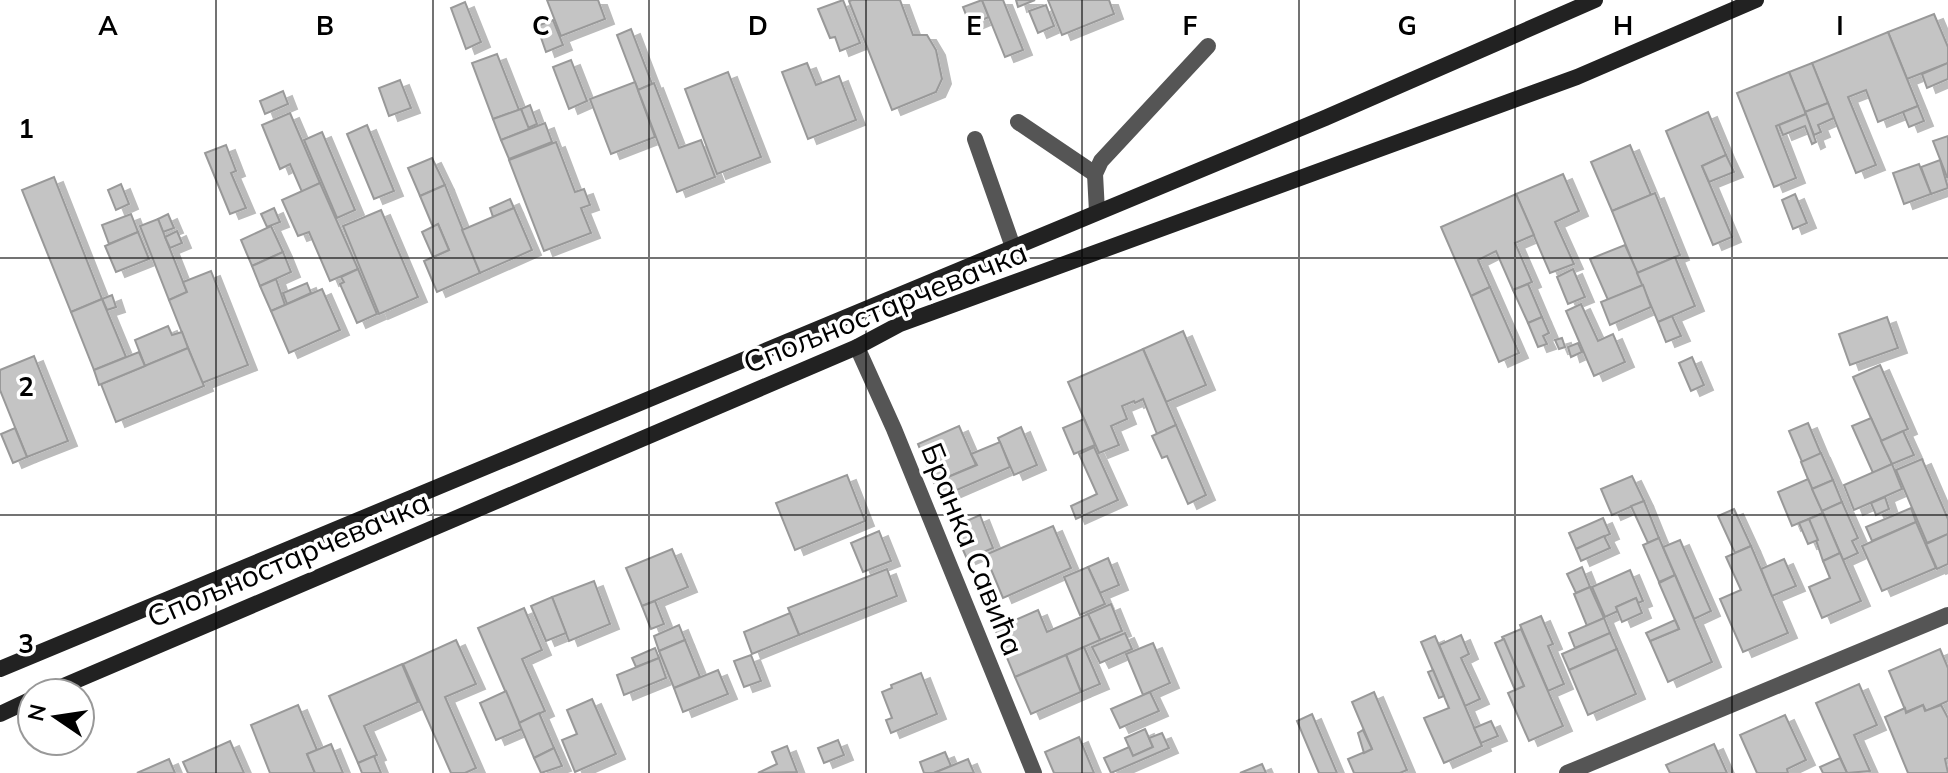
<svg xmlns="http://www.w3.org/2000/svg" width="1948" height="773" font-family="Mulish,sans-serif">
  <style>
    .building { fill: #c4c4c4; stroke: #999; stroke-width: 2; filter: url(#shadow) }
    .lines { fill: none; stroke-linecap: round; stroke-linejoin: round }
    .street { stroke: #555; stroke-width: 16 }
    .secondary { stroke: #222; stroke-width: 16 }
    .grid { fill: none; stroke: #000; stroke-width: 2; stroke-opacity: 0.55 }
    .labels { text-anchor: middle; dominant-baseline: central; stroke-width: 7; stroke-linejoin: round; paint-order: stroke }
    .street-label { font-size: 30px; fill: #000; stroke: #fff }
    .grid-label { font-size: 26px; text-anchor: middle; font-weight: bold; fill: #000; stroke: #fff; stroke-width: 7; stroke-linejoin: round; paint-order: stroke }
  </style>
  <defs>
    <filter id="shadow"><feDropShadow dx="9" dy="5" stdDeviation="0" flood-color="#0004"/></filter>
  </defs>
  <rect width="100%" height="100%" fill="#fff"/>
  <g class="building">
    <path d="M547,0H598L605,19L561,36Z"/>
    <path d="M843,0L860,43L840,51L835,37L830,38L818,9Z"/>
    <path d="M852,0H900L913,35H927L936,50L942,79L936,92L892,110L849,1Z"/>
    <path d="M982,0L989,17L970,25L963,7Z"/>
    <path d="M982,0H1003L1023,50L1005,57Z"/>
    <path d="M1016,0H1035L1018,7Z"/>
    <path d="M1048,0H1109L1114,14L1062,35Z"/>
    <path d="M465,2L481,42L466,49L451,8Z"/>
    <path d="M1046,5L1054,26L1038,33L1029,11Z"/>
    <path d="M1934,14L1948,47V63L1907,79L1888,32Z"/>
    <path d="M553,20L563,45L546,52L537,26Z"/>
    <path d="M631,29L652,84L638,90L617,35Z"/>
    <path d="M1888,32L1918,106L1878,122L1866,90L1848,97L1876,165L1856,173L1812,63Z"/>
    <path d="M497,54L519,110L493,119L472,63Z"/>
    <path d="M571,60L587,101L569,109L553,67Z"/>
    <path d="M807,63L816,85L839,76L856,120L808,139L782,72Z"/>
    <path d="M1812,63L1828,103L1805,112L1789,72Z"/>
    <path d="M1948,63V79L1927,88L1922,74Z"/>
    <path d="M728,72L761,157L717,174L685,89Z"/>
    <path d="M1789,72L1806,114L1776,126L1796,178L1774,187L1737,93Z"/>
    <path d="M400,80L411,108L389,116L379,88Z"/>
    <path d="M635,82L655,137L611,154L590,99Z"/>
    <path d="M654,83L679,148L701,140L715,177L677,192L638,90Z"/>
    <path d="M283,91L288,104L265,114L260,101Z"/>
    <path d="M1828,103L1834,118L1818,125L1821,132L1814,135L1805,112Z"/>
    <path d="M530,105L537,124L528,128L521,109Z"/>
    <path d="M1918,106L1924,121L1909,127L1903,112Z"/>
    <path d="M521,109L529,129L501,140L493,119Z"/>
    <path d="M1708,112L1726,155L1702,166L1732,237L1713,245L1666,131Z"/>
    <path d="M290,113L320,183L302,192L290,164L280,169L262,125Z"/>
    <path d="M1806,114L1816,142L1812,144L1805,126L1783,135L1779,125Z"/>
    <path d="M545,123L552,142L509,159L501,140Z"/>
    <path d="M367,125L394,191L374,199L347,134Z"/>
    <path d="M322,132L355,210L337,218L304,140Z"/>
    <path d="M1948,136V177H1947L1933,141Z"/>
    <path d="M556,142L575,192L584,189L590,205L581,208L591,233L544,251L509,160Z"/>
    <path d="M226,145L236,171L231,173L246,208L230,214L205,153Z"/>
    <path d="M1630,145L1651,195L1612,211L1591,162Z"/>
    <path d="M1726,155L1734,172L1709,182L1702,166Z"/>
    <path d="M432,158L445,185L420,196L408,168Z"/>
    <path d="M1940,160L1948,188L1931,194L1921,167Z"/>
    <path d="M1919,164L1931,194L1904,204L1893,173Z"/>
    <path d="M1563,174L1579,211L1555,222L1574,264L1550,273L1516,194Z"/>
    <path d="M54,177L102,299L71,312L22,190Z"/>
    <path d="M320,183L358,269L330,281L309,232L298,236L282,200Z"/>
    <path d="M121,184L129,204L116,210L108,190Z"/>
    <path d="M445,185L480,273L437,292L424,261L449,250L438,224L433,227L420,196Z"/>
    <path d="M1655,193L1680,255L1637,273L1612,211Z"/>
    <path d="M1516,194L1534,235L1515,243L1532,282L1513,290L1496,251L1478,260L1490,287L1471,296L1441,227Z"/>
    <path d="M1795,194L1807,223L1793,229L1782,200Z"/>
    <path d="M510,199L514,208L493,217L490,208Z"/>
    <path d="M274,208L280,222L267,227L261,214Z"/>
    <path d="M514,208L532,250L480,273L462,230Z"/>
    <path d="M381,210L418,297L379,314L343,226Z"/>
    <path d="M131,214L138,232L109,244L102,225Z"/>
    <path d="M168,214L174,228L163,232L158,219Z"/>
    <path d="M158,219L187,292L169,300L140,226Z"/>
    <path d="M438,224L449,250L433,257L422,232Z"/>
    <path d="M271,226L283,252L252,266L241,240Z"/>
    <path d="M177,231L182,243L170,248L165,237Z"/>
    <path d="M138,232L149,259L116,272L105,246Z"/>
    <path d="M1625,245L1643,285L1608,300L1590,259Z"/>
    <path d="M283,252L291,272L260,286L252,266Z"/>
    <path d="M1675,257L1695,306L1658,322L1637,273Z"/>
    <path d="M358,269L377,314L357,323L340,284L344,282L341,277Z"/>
    <path d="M1573,269L1585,297L1568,304L1557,277Z"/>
    <path d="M211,271L248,365L202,383L169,300L187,292L183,282Z"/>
    <path d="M276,279L285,305L271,311L260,286Z"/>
    <path d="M307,283L311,293L287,304L283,293Z"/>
    <path d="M1528,284L1542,317L1528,323L1513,290Z"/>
    <path d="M1643,285L1651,307L1610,325L1601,302Z"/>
    <path d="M1490,287L1519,353L1499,362L1471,296Z"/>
    <path d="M322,289L340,330L289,353L271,311Z"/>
    <path d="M112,295L116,307L107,310L102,299Z"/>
    <path d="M102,299L126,357L94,370L71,312Z"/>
    <path d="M1581,304L1598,341L1613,334L1625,362L1594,376L1566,311Z"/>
    <path d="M1672,316L1681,336L1666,342L1658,322Z"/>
    <path d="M1542,317L1549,333L1543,336L1547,344L1538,347L1528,323Z"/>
    <path d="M1887,317L1898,348L1850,365L1839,334Z"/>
    <path d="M168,326L172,335L182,332L188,348L145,366L135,340Z"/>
    <path d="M1183,331L1206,385L1166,402L1143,349Z"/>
    <path d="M1562,338L1565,347L1559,349L1555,340Z"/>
    <path d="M1578,343L1582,352L1571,357L1568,347Z"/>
    <path d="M188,348L204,386L116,422L101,384Z"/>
    <path d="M1143,349L1176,425L1157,434L1143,399L1135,403L1134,401L1122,406L1127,419L1111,426L1119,445L1099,453L1068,382Z"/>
    <path d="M139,352L145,366L99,385L94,370Z"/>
    <path d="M34,356L68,441L27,457L0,390V370Z"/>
    <path d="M1692,357L1704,385L1691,391L1679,363Z"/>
    <path d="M1880,365L1908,429L1881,441L1853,377Z"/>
    <path d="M1871,418L1892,464L1873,473L1852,426Z"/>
    <path d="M1084,419L1095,445L1074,454L1063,428Z"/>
    <path d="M1808,423L1821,454L1802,462L1789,431Z"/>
    <path d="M1176,425L1206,495L1188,504L1167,456L1162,458L1152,436Z"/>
    <path d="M959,426L976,465L934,483L918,444Z"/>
    <path d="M1021,427L1037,465L1014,475L998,438Z"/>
    <path d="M15,428L27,457L13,463L1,434Z"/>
    <path d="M1903,431L1914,455L1892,464L1881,441Z"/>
    <path d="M1000,442L1010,467L943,496L936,482L977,465L971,454Z"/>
    <path d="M1094,447L1118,500L1076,519L1071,506L1097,494L1079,454Z"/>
    <path d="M1821,453L1833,480L1812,489L1801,462Z"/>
    <path d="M1922,459L1948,519V534L1927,543L1896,470Z"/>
    <path d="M1892,464L1902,489L1854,510L1844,485Z"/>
    <path d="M847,475L865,521L795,550L776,503Z"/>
    <path d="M1632,476L1644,501L1612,515L1601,489Z"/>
    <path d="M1808,479L1823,513L1792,526L1778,492Z"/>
    <path d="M1833,480L1842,502L1822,511L1812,489Z"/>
    <path d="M1885,497L1889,509L1876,515L1871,503Z"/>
    <path d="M1644,501L1659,538L1648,543L1631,506Z"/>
    <path d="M1842,502L1858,538L1852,541L1858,553L1843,560L1822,511Z"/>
    <path d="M1911,508L1916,522L1872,541L1866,527Z"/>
    <path d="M1734,509L1751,546L1735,553L1718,516Z"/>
    <path d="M1823,513L1840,553L1823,561L1809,519Z"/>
    <path d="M980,515L993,548L967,559L953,527Z"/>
    <path d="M1603,518L1610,534L1576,549L1569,533Z"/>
    <path d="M1809,519L1818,540L1808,544L1799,523Z"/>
    <path d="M1916,522L1936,568L1882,591L1862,546Z"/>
    <path d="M1053,526L1071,568L1003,598L985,555Z"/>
    <path d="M879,531L891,561L863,572L851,543Z"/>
    <path d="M1948,534V564L1937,569L1926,544Z"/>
    <path d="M1604,536L1610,548L1581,561L1576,549Z"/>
    <path d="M1659,538L1675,575L1659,582L1643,545Z"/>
    <path d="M1680,540L1711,611L1694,619L1663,547Z"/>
    <path d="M1751,546L1788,633L1743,652L1720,599L1741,590L1726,557Z"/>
    <path d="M672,549L688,587L642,606L626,568Z"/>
    <path d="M1840,553L1861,601L1822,618L1809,587L1830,578L1823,561Z"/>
    <path d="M1108,558L1119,585L1100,593L1088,567Z"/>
    <path d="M1784,559L1796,586L1772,596L1761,569Z"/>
    <path d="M1088,567L1105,604L1080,615L1064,577Z"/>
    <path d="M1582,567L1590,587L1576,593L1567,574Z"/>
    <path d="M887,569L897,596L799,635L788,608Z"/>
    <path d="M1630,570L1643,601L1638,603L1636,598L1616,607L1618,611L1605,617L1592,587Z"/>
    <path d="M1675,575L1712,662L1668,682L1650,641L1679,629L1659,583Z"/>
    <path d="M594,581L610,624L569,641L552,597Z"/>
    <path d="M1590,587L1604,618L1587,626L1574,594Z"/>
    <path d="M552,597L566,633L546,641L531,606Z"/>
    <path d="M1636,598L1642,613L1622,622L1616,607Z"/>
    <path d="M655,601L664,624L651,629L642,606Z"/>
    <path d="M1111,604L1122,631L1100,640L1088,614Z"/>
    <path d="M524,608L542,650L522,659L545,711L519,723L478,628Z"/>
    <path d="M1038,610L1047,632L1088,614L1100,640L1015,677L995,629Z"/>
    <path d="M790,613L799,635L752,654L744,632Z"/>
    <path d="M1541,616L1553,644L1548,646L1564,684L1548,691L1520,625Z"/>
    <path d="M1604,618L1610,633L1575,648L1569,633Z"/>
    <path d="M1675,620L1679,629L1650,641L1646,633Z"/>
    <path d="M679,625L685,640L659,651L654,636Z"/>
    <path d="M1521,629L1563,726L1529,741L1508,693L1524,686L1502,637Z"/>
    <path d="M1125,633L1132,649L1100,663L1092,647Z"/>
    <path d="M1610,633L1617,649L1569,670L1562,654Z"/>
    <path d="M1461,635L1469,654L1461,658L1480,699L1465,706L1439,645Z"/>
    <path d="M1435,636L1482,746L1444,763L1424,718L1449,708L1421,642Z"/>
    <path d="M1504,639L1524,686L1515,690L1495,643Z"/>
    <path d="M456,640L476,684L445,697L476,768L465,773H451L403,664Z"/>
    <path d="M685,640L700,677L674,688L659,651Z"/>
    <path d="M1153,643L1170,683L1143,695L1126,654Z"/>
    <path d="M1084,647L1100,684L1081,692L1066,655Z"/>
    <path d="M655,648L659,658L636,667L632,658Z"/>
    <path d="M1617,649L1636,694L1588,715L1569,670Z"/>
    <path d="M1940,649L1948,668V701L1926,711L1923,705L1906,712L1889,671Z"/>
    <path d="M751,655L761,681L744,687L734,661Z"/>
    <path d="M1066,655L1081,692L1031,714L1015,677Z"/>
    <path d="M659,658L666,678L624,695L617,675Z"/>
    <path d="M402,664L418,702L364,726L377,755L358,763L329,696Z"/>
    <path d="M718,670L728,694L683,712L674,688Z"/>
    <path d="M1433,670L1444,696L1439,698L1428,672Z"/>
    <path d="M921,673L937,714L891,733L886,720L892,718L882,692L892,688L891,685Z"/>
    <path d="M1859,684L1877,725L1854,735L1870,771L1847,773L1816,703Z"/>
    <path d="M506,691L522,729L496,740L480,703Z"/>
    <path d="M1150,692L1159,711L1120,728L1111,709Z"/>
    <path d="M1374,692L1407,770L1400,773H1354L1348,759L1372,749L1352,702Z"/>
    <path d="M592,699L616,754L575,772L562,740L577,734L567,710Z"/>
    <path d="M298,705L317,750L307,754L315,773H270L251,725Z"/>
    <path d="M1923,705L1925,711L1941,705L1948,718V758L1945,759L1948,773H1908L1885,717L1905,708L1906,713Z"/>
    <path d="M539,713L554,748L534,758L519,723Z"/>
    <path d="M1312,714L1337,773H1319L1297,721Z"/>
    <path d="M1785,715L1806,760L1787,769L1788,773H1757L1740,735Z"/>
    <path d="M1491,721L1498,736L1481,743L1474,728Z"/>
    <path d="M1145,729L1153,747L1133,756L1125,738Z"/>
    <path d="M1363,730L1372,749L1364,753L1358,733Z"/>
    <path d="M1162,733L1169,748L1111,773L1104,758L1129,747L1133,756L1153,747L1149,738Z"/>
    <path d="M1079,737L1094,773H1054L1045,752Z"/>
    <path d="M838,740L844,755L824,763L818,748Z"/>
    <path d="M230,741L244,773H188L183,762Z"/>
    <path d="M331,744L343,773H315L307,754Z"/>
    <path d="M1714,744L1727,773H1670L1666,765Z"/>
    <path d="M787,746L797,772L758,773L777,764L772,752Z"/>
    <path d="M554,748L562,766L541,773L534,758Z"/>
    <path d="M945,752L951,766L934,773H924L920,762Z"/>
    <path d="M374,756L381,773H362L358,763Z"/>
    <path d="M1840,758L1847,773H1823L1820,767Z"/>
    <path d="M169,759L175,773H137Z"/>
    <path d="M968,759L974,773H934Z"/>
    <path d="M1262,764L1266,773H1240Z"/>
  </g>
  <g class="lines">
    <g class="street">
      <path d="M1018,122L1095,174"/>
      <path d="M975,139L1013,247"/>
      <path d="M1097,212L1095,174L1101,161L1208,46"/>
      <path d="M857,347L894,429L1034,773"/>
      <path d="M1567,773L1948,615"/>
    </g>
    <g class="secondary">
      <path d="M0,669L1325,118L1595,0"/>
      <path d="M47,693L857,347L900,324L1577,77L1756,0"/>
      <path d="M0,714L32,699"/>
    </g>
  </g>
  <path class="grid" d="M216,0V773M433,0V773M649,0V773M866,0V773M1082,0V773M1299,0V773M1515,0V773M1732,0V773M0,258H1948M0,515H1948"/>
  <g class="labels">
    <g class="street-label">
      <text transform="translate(885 307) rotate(-22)">Спољностарчевачка</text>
      <text transform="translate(973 549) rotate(68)">Бранка Савића</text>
      <text transform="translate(288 559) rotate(-23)">Спољностарчевачка</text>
    </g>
  </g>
  <g class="grid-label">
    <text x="108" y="35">A</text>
    <text x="325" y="35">B</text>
    <text x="541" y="35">C</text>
    <text x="758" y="35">D</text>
    <text x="974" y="35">E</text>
    <text x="1190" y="35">F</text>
    <text x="1407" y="35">G</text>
    <text x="1623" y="35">H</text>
    <text x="1840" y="35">I</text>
    <text x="26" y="138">1</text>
    <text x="26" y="396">2</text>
    <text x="26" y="653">3</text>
  </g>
  <g transform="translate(56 717) rotate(283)"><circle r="38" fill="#ffffff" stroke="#999999" stroke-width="2"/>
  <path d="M0-6L14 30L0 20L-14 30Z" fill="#000000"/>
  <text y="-12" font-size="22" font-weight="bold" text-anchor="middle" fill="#000000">N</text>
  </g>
</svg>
